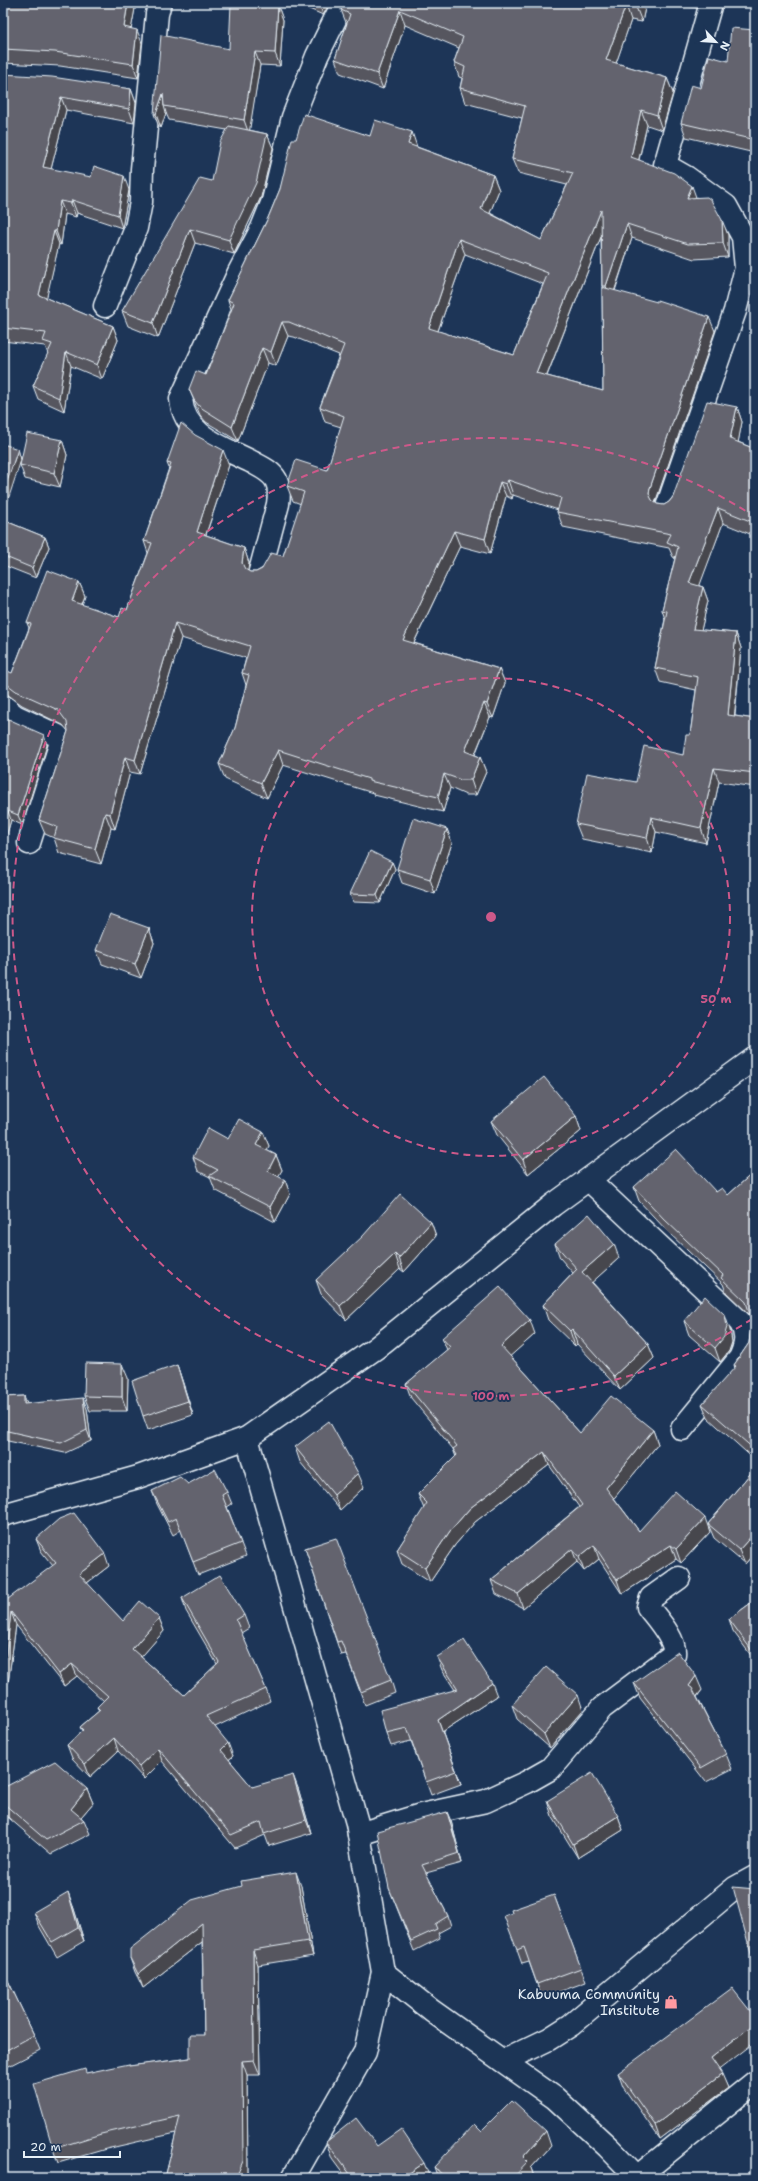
<svg xmlns="http://www.w3.org/2000/svg" width="758" height="2181" font-family="'Shantell Sans',sans-serif">
  <style>
    .lines { fill: none; stroke-linecap: round; stroke-linejoin: round }
    .minor-casing { stroke: #e8f1f8; stroke-width: 25 }
    .minor { stroke: #1d3557; stroke-width: 22 }
    .wall { fill: #56565f; stroke: #e8f1f8; fill-rule: evenodd }
    .shaded-wall { fill: #46464d; stroke: #e8f1f8 }
    .building { fill: #64646e; stroke: #e8f1f8; fill-rule: evenodd }
    .ring { fill: none; stroke: #cd598a; stroke-width: 2; stroke-dasharray: 7 5 }
    .labels { text-anchor: middle; dominant-baseline: central; stroke-width: 4; stroke-linejoin: round; paint-order: stroke }
    .poi-label { font-size: 14px; fill: #e8f1f8; stroke: #1d3557; text-anchor: end }
    .centre { fill: #cd598a; stroke: #1d3557; stroke-width: 2 }
    .ring-label { font-size: 12px; text-anchor: middle; font-weight: bold; fill: #cd598a; stroke: #1d3557; stroke-width: 4; stroke-linejoin: round; paint-order: stroke }
  </style>
  <rect width="100%" height="100%" fill="#1d3557"/>
  <filter id="ink" filterUnits="userSpaceOnUse"><feTurbulence type="fractalNoise" baseFrequency=".025" numOctaves="2"/><feDisplacementMap in="SourceGraphic" scale="8" xChannelSelector="R" yChannelSelector="G"/><feConvolveMatrix kernelMatrix="1 2 1 2 8 2 1 2 1" color-interpolation-filters="sRGB"/></filter>
  <g filter="url(#ink)">
    <g class="lines">
      <g class="minor-casing">
        <g id="minor">
          <path d="M105,306L136,228L141,202L142,169L157,14L160,3"/>
          <path d="M667,507L735,311L746,268L743,237L726,206L686,177L665,165L711,3"/>
          <path d="M259,575L278,504C279,497 280,487 276,480C271,471 261,467 252,462C223,447 184,436 181,399L239,272L262,228L273,201L293,117L317,56L343,3"/>
          <path d="M3,706L15,716L58,736L61,742L29,843"/>
          <path d="M589,1180L740,1322C748,1334 746,1345 740,1358L682,1429"/>
          <path d="M247,1438L357,1823L383,1972L365,2052L293,2178"/>
          <path d="M3,1515L138,1477L247,1438L376,1348L553,1205L755,1058"/>
          <path d="M359,1834L421,1815L486,1801L527,1782L550,1769L602,1708L674,1654C676,1639 657,1619 648,1607L651,1598L679,1578"/>
          <path d="M383,1972L432,2011L555,2098L608,2147L638,2178"/>
          <path d="M503,2061L549,2039L571,2025L735,1888L755,1877"/>
          <path d="M637,2177L755,2082"/>
        </g>
      </g>
      <use href="#minor" class="minor"/>
    </g>
    <g class="wall">
      <path d="M3,3H136L131,29L142,43L138,78L60,66L3,63Z"/>
      <path d="M299,3H330L323,15L300,5Z"/>
      <path d="M344,3H646L642,22L631,20L616,63L667,78L673,93L662,130L647,125L639,160L696,197L728,235V257L694,259L632,238L615,291L715,331L655,503L657,504L664,505L669,502L737,407L742,422L738,442L755,449V536L723,523L699,586L703,587L708,601L701,630L736,633L741,648L735,716L755,719V787L719,782L706,843L656,832L652,853L582,839L576,824L636,782L683,755L690,735L696,690L660,682L655,668L665,619L662,610L675,558L673,557L669,548L563,527L557,512L558,510L513,495L512,499L506,496L490,554L460,546L414,643L499,669L505,683L493,718L490,717L475,755L480,757L486,772L476,795H466L450,788L443,812L374,795L373,793L283,765L267,798L225,779L219,764L235,728L246,685L242,673L246,658L181,638L140,774L130,772L115,829L111,828L101,864L59,853L54,838L45,834L39,820L68,731L63,725L22,705L7,694L3,683V676L12,673L29,628L27,623L79,582L85,596L82,605L119,617L127,610L148,553L144,541L169,468L167,463L229,465L206,535L244,548L249,563L248,571L250,572H256L283,556L301,504L293,501L287,486L327,470L341,427L325,422L320,407L339,355L294,337L288,336L276,366L268,363L238,441L206,422L200,415L189,389L206,375L231,309L228,300L268,218L280,189L296,139L370,136L417,147L493,175L499,190L490,213L541,240L567,185L518,173L512,159L522,118L465,103L460,88L462,78L459,77L454,62L459,48L405,25L383,89L340,73L335,59L347,25L341,10ZM601,237L602,287L603,391L547,376ZM465,254L543,284L514,355L438,331Z"/>
      <path d="M670,3H699L697,8Z"/>
      <path d="M278,6L283,20L280,66L260,65L249,130L267,134L273,148L261,197L234,254L195,243L158,338L128,326L122,311L212,181L227,130L169,120L166,113L161,128L159,127L154,114Z"/>
      <path d="M755,30V153L686,137L681,123L701,88L728,61Z"/>
      <path d="M3,74L131,89L136,103L134,123L66,110L51,169L129,190L122,228L77,213L76,217L65,214L61,245L59,244L46,298L113,326L118,340L102,379L71,366L64,411L38,399L33,386L48,354L45,346L3,341Z"/>
      <path d="M62,440L67,455L60,487L25,479L20,465V463L18,449L21,460Z"/>
      <path d="M3,520L45,537L49,547L36,578L3,565Z"/>
      <path d="M3,715L47,745L22,825L11,820L3,847Z"/>
      <path d="M447,829L452,843L435,894L402,883L397,869Z"/>
      <path d="M392,862L395,869L380,903L353,902L350,894Z"/>
      <path d="M149,928L154,943L141,978L102,964L96,950Z"/>
      <path d="M576,1116L581,1131L528,1174L497,1135L491,1121Z"/>
      <path d="M263,1132L269,1146L266,1150L276,1155L282,1170L278,1176L285,1180L290,1194L275,1222L215,1190L210,1177L198,1171L193,1157L228,1139Z"/>
      <path d="M755,1171V1460L708,1418L702,1404L735,1368L734,1365L749,1343L752,1321L751,1316L726,1292L723,1284L669,1233L639,1201L634,1187L716,1192L728,1195Z"/>
      <path d="M431,1222L436,1236L404,1272L400,1269L346,1320L321,1294L316,1280Z"/>
      <path d="M555,1244L619,1258L592,1282L648,1344L654,1358L620,1390L577,1344L575,1346L548,1320L543,1305L573,1273L560,1258Z"/>
      <path d="M684,1321L730,1330L732,1342L729,1351L720,1362L689,1335Z"/>
      <path d="M535,1334L510,1356L580,1433L653,1430L658,1444L614,1498L639,1531L710,1532L681,1563L676,1559L622,1594L599,1559L584,1571L577,1562L523,1608L496,1594L491,1580L579,1507L549,1465L475,1522L455,1545L430,1582L402,1564L397,1550L424,1509L418,1494L456,1457L453,1449L411,1398L406,1384L447,1350L442,1338Z"/>
      <path d="M177,1365L193,1415L148,1430L143,1416Z"/>
      <path d="M128,1378L127,1411H90L84,1396Z"/>
      <path d="M24,1396L27,1404L87,1409L91,1441L65,1453L3,1440V1397Z"/>
      <path d="M295,1447L364,1487L340,1510L300,1462Z"/>
      <path d="M755,1468V1552L745,1564L714,1538L708,1524Z"/>
      <path d="M188,1484L227,1492L232,1504L227,1507L246,1556L198,1575L181,1530L173,1535L157,1504L152,1491Z"/>
      <path d="M36,1539L109,1566L87,1583L123,1621L159,1618L164,1631L141,1657L184,1695L217,1664L186,1611L182,1598L244,1615L249,1628L241,1633L266,1689L270,1701L215,1727L233,1756L229,1760L252,1787L298,1788L311,1833L269,1846L265,1835L235,1848L162,1761L144,1779L118,1751L90,1777L72,1758L67,1745L82,1731L80,1727L99,1711L97,1707L104,1701L77,1676L64,1686L16,1625L8,1683L3,1682V1591L6,1601L53,1566L41,1551Z"/>
      <path d="M305,1548L391,1680L395,1693L365,1705L346,1654L341,1655Z"/>
      <path d="M755,1600V1661L733,1631L729,1619Z"/>
      <path d="M437,1657L497,1696L442,1732L461,1784L431,1795L411,1741L391,1746L386,1733L455,1690L442,1670Z"/>
      <path d="M634,1683L702,1690L697,1697L726,1754L732,1769L706,1782L640,1698Z"/>
      <path d="M512,1705L583,1710L550,1748L517,1719Z"/>
      <path d="M3,1788L87,1789L93,1803L81,1817L84,1820L90,1834L51,1854L3,1813Z"/>
      <path d="M547,1801L618,1816L623,1830L578,1858L552,1816Z"/>
      <path d="M451,1821L462,1863L426,1873L448,1916L451,1926L438,1933L440,1938L414,1951L389,1888Z"/>
      <path d="M301,1886L313,1956L258,1965L260,2075H247L248,2176L247,2178H167L166,2174L176,2133L106,2149L58,2163L53,2149L87,2073L130,2066L190,2058L204,2035L202,1942L143,1988L135,1972L130,1958Z"/>
      <path d="M554,1895L586,1982L542,1998L529,1962L522,1964L517,1950Z"/>
      <path d="M73,1906L84,1941L57,1957L39,1926L34,1912Z"/>
      <path d="M3,1970L34,2035L40,2050L3,2069Z"/>
      <path d="M719,2069L728,2088L660,2139L623,2087L618,2073Z"/>
      <path d="M481,2131L551,2146L531,2168L534,2177L533,2178H438L434,2167Z"/>
      <path d="M326,2142L377,2146L430,2178H346L332,2159Z"/>
    </g>
    <g class="shaded-wall">
      <path d="M128,3H136L129,41L124,27Z"/>
      <path d="M319,3H330L323,15Z"/>
      <path d="M637,3H646L642,22L636,7Z"/>
      <path d="M695,3H699L697,8Z"/>
      <path d="M626,5L631,20L612,75L606,60Z"/>
      <path d="M278,6L283,20L280,66L275,53Z"/>
      <path d="M400,10L405,25L383,89L377,74Z"/>
      <path d="M137,30L142,43L138,78L133,64Z"/>
      <path d="M255,52L260,65L249,134L244,120Z"/>
      <path d="M667,78L673,93L662,130L657,115Z"/>
      <path d="M131,89L136,103L134,123L129,109Z"/>
      <path d="M163,94L164,106L166,113L161,128L156,114Z"/>
      <path d="M61,97L66,110L48,181L43,167Z"/>
      <path d="M641,110L647,125L636,171L631,157Z"/>
      <path d="M412,132L417,147L414,159L408,144Z"/>
      <path d="M267,134L273,148L261,197L234,254L229,240Z"/>
      <path d="M493,175L499,190L486,223L481,209Z"/>
      <path d="M124,176L129,190L122,228L118,215Z"/>
      <path d="M692,186L697,200L687,198Z"/>
      <path d="M72,200L77,213L76,217L71,203Z"/>
      <path d="M60,201L65,214L61,245L56,231Z"/>
      <path d="M601,210L606,224L542,388L536,373Z"/>
      <path d="M722,220L728,235V257L723,243Z"/>
      <path d="M627,224L632,238L611,301L606,286Z"/>
      <path d="M190,229L195,243L158,338L153,323Z"/>
      <path d="M54,231L59,244L44,309L39,295Z"/>
      <path d="M459,239L465,254L434,342L429,328Z"/>
      <path d="M709,317L715,331L655,503V509L649,494L650,488Z"/>
      <path d="M282,322L288,336L276,366L271,352Z"/>
      <path d="M113,326L118,340L102,379L97,365Z"/>
      <path d="M262,348L268,363L238,441L232,427Z"/>
      <path d="M66,352L71,366L64,411L59,398Z"/>
      <path d="M737,407L742,422L736,454L730,439Z"/>
      <path d="M62,440L67,455L60,487L54,473Z"/>
      <path d="M18,449L21,460L3,515V493Z"/>
      <path d="M223,450L229,465L202,546L197,532Z"/>
      <path d="M508,480L513,495L512,499L506,484Z"/>
      <path d="M500,482L506,496L490,554L485,539Z"/>
      <path d="M718,508L723,523L695,598L689,583Z"/>
      <path d="M454,531L460,546L408,655L403,640Z"/>
      <path d="M45,537L49,547L36,578L32,568Z"/>
      <path d="M244,548L249,563L247,578L242,563Z"/>
      <path d="M79,582L85,596L77,616L72,601Z"/>
      <path d="M703,587L708,601L698,643L693,629Z"/>
      <path d="M175,623L181,638L140,774L135,760Z"/>
      <path d="M736,633L741,648L733,730L728,715Z"/>
      <path d="M499,669L505,683L493,718L487,704Z"/>
      <path d="M484,703L490,717L470,766L465,751Z"/>
      <path d="M44,735L47,745L22,825L18,815Z"/>
      <path d="M278,750L283,765L267,798L261,783Z"/>
      <path d="M125,757L130,772L115,829L110,814Z"/>
      <path d="M480,757L486,772L476,795L471,780Z"/>
      <path d="M714,768L719,782L706,843L701,828Z"/>
      <path d="M444,774L450,788L443,812L438,797Z"/>
      <path d="M8,811L11,820L3,847V826Z"/>
      <path d="M105,813L111,828L101,864L95,849Z"/>
      <path d="M651,817L656,832L652,853L647,838Z"/>
      <path d="M447,829L452,843L435,894L430,879Z"/>
      <path d="M392,862L395,869L380,903L377,895Z"/>
      <path d="M149,928L154,943L141,978L135,964Z"/>
      <path d="M576,1116L581,1131L528,1174L523,1160Z"/>
      <path d="M263,1132L269,1146L262,1160L256,1145Z"/>
      <path d="M276,1155L282,1170L273,1186L268,1171Z"/>
      <path d="M285,1180L290,1194L275,1222L270,1207Z"/>
      <path d="M755,1216V1226L752,1218Z"/>
      <path d="M431,1222L436,1236L404,1272L399,1258Z"/>
      <path d="M614,1244L619,1258L588,1286L582,1272Z"/>
      <path d="M395,1254L400,1269L346,1320L340,1306Z"/>
      <path d="M725,1315L730,1330L732,1342L729,1351L720,1362L715,1348Z"/>
      <path d="M530,1320L535,1334L506,1360L501,1346Z"/>
      <path d="M572,1329L577,1344L575,1346L570,1331Z"/>
      <path d="M648,1344L654,1358L620,1390L614,1376Z"/>
      <path d="M122,1364L128,1378L127,1411L122,1397Z"/>
      <path d="M177,1365L182,1380L193,1415L188,1401Z"/>
      <path d="M24,1396L28,1406L24,1404Z"/>
      <path d="M83,1398L87,1409L91,1441L87,1430Z"/>
      <path d="M653,1430L658,1444L611,1502L606,1488Z"/>
      <path d="M544,1452L549,1465L475,1522L455,1545L430,1582L425,1568L450,1531L470,1508Z"/>
      <path d="M358,1473L364,1487L340,1510L334,1495Z"/>
      <path d="M705,1518L710,1532L681,1563L676,1549Z"/>
      <path d="M755,1532V1552L745,1564L739,1550Z"/>
      <path d="M594,1545L599,1559L584,1571L579,1557Z"/>
      <path d="M671,1545L676,1559L622,1594L617,1580Z"/>
      <path d="M572,1549L577,1562L523,1608L518,1594Z"/>
      <path d="M105,1554L109,1566L83,1586L79,1574Z"/>
      <path d="M3,1591L9,1615L4,1602L3,1597Z"/>
      <path d="M11,1612L16,1625L8,1683L4,1670Z"/>
      <path d="M159,1618L164,1631L137,1662L132,1649Z"/>
      <path d="M72,1664L77,1676L64,1686L59,1674Z"/>
      <path d="M696,1676L702,1690L694,1700L689,1686Z"/>
      <path d="M492,1683L497,1696L442,1732L461,1784L438,1720Z"/>
      <path d="M578,1695L583,1710L550,1748L544,1734Z"/>
      <path d="M114,1738L118,1751L90,1777L85,1764Z"/>
      <path d="M228,1743L233,1756L225,1763L221,1750Z"/>
      <path d="M158,1748L162,1761L144,1779L139,1766Z"/>
      <path d="M293,1775L298,1788L311,1833L306,1820Z"/>
      <path d="M87,1789L93,1803L76,1823L71,1809Z"/>
      <path d="M447,1812L451,1821L462,1863L459,1853Z"/>
      <path d="M618,1816L623,1830L578,1858L573,1844Z"/>
      <path d="M296,1872L301,1886L313,1956L308,1941Z"/>
      <path d="M68,1892L73,1906L84,1941L78,1927Z"/>
      <path d="M202,1923L207,1938L143,1988L138,1974Z"/>
      <path d="M253,1950L258,1965L260,2075L254,2060Z"/>
      <path d="M755,2023V2042L716,2072L711,2058Z"/>
      <path d="M242,2061L247,2075L248,2176L247,2178H236Z"/>
      <path d="M722,2074L728,2088L660,2139L655,2125Z"/>
      <path d="M546,2131L551,2146L531,2168L534,2177L533,2178H513L523,2157Z"/>
      <path d="M424,2163L430,2178H402Z"/>
    </g>
    <g class="building">
      <path d="M3,3H128L124,27L137,30L133,64L55,52L3,49Z"/>
      <path d="M344,3H637L636,7L626,5L606,60L667,78L657,115L641,110L631,157L674,173L692,186L687,198L707,197L711,200L722,220L723,243L688,244L627,224L606,286H602L601,210L536,373L603,391L602,287L657,302V300L709,317L650,488L649,494L652,500L657,504L664,505L669,502L673,497L707,401L737,407L730,439L755,449V523L718,508L689,583L703,587L693,629L736,633L728,715L755,719V773L714,768L701,828L651,817L647,838L576,824L587,773L636,782L644,746L683,755L686,735H690L698,677L655,668L667,611L662,610L678,547L667,542L671,534L557,512L561,498L508,480L506,484L500,482L485,539L454,531L403,640L499,669L487,704L484,703L465,751L480,757L471,780H461L444,774L438,797L369,781V779L278,750L261,783L219,764L235,728L249,675L242,673L250,646L175,623L135,760L125,757L110,814L105,813L95,849L54,838L57,827L39,820L68,731L67,722L58,710L16,691L3,681V676L5,670L12,673L31,624L27,623L47,570L79,582L72,601L119,617L122,608L127,610L152,543L144,541L171,464L167,463L181,423L195,435L223,450L197,532L244,548L242,563L245,569L250,572H256L262,569L271,553L283,556L304,492L287,486L296,460L327,470L344,416L320,407L344,345L289,322H282L271,352L262,348L232,427L200,407L194,400L189,389L196,371L206,375L234,303L228,300L268,218L280,189L292,139H296L304,114L370,136L375,120L412,132L408,144L493,175L481,209L541,240L573,173L512,159L525,106L460,88L465,67L454,62L463,37L400,10L377,74L335,59L350,14L341,10ZM459,239L548,273L514,355L429,328Z"/>
      <path d="M231,4L278,6L275,53L255,52L244,120L164,106L163,94L156,114H154L161,35L229,49Z"/>
      <path d="M731,28L755,30V140L681,123L691,85L701,88L709,56L728,61Z"/>
      <path d="M3,74L52,77L131,89L129,109L61,97L43,167L91,177L94,166L124,176L118,215L72,200L71,203L60,201L56,231H54L39,295L113,326L97,365L66,352L59,398L33,386L52,344L43,341L46,333L3,328Z"/>
      <path d="M229,126L267,134L256,183L229,240L190,229L153,323L122,311L200,178L212,181L220,142Z"/>
      <path d="M27,433L62,440L54,473L20,465Z"/>
      <path d="M3,444L18,449L3,493Z"/>
      <path d="M3,520L45,537L32,568L3,556Z"/>
      <path d="M3,715L6,718L44,735L18,815L8,811L3,826Z"/>
      <path d="M413,818L447,829L430,879L397,869Z"/>
      <path d="M370,851L392,862L377,895L350,894Z"/>
      <path d="M110,914L149,928L135,964L96,950Z"/>
      <path d="M544,1077L576,1116L523,1160L491,1121Z"/>
      <path d="M239,1119L263,1132L256,1145L276,1155L268,1171L285,1180L270,1207L209,1176L218,1170L193,1157L208,1128L228,1139Z"/>
      <path d="M676,1149L716,1192L722,1188L728,1195L755,1171V1216L752,1218L755,1222V1325L754,1326L755,1327V1450L702,1404L736,1366L734,1365L749,1343L752,1321L746,1302L721,1278L723,1275L664,1219L634,1187Z"/>
      <path d="M400,1194L431,1222L399,1258L395,1254L340,1306L316,1280L363,1236Z"/>
      <path d="M589,1214L614,1244L582,1272L648,1344L614,1376L572,1329L570,1331L543,1305L577,1269L555,1244Z"/>
      <path d="M500,1287L530,1320L501,1346L580,1433L611,1396L653,1430L606,1488L639,1531L675,1491L705,1518L676,1549L671,1545L617,1580L594,1545L579,1557L572,1549L518,1594L491,1580L582,1505L544,1452L470,1508L450,1531L425,1568L397,1550L427,1503L418,1494L457,1455L453,1449L457,1446L406,1384L450,1347L442,1338Z"/>
      <path d="M705,1296L725,1315L727,1327L724,1337L715,1348L684,1321Z"/>
      <path d="M85,1363L122,1364V1397L84,1396Z"/>
      <path d="M177,1365L188,1401L143,1416L132,1381Z"/>
      <path d="M24,1396V1404L83,1398L87,1430L61,1443L3,1430V1397Z"/>
      <path d="M329,1421L358,1473L334,1495L295,1447Z"/>
      <path d="M755,1468V1532L739,1550L708,1524Z"/>
      <path d="M215,1469L227,1492L222,1495L241,1543L193,1562L176,1518L168,1522L152,1491L180,1477L188,1484Z"/>
      <path d="M74,1513L105,1554L79,1574L123,1621L140,1601L159,1618L132,1649L184,1695L219,1662L182,1598L220,1575L244,1615L236,1620L266,1689L206,1716L228,1743L221,1750L252,1787L293,1775L306,1820L264,1834L261,1822L231,1835L158,1748L139,1766L114,1738L85,1764L67,1745L83,1730L80,1727L100,1710L97,1707L108,1696L72,1664L59,1674L11,1612L4,1670H3V1597L4,1602L56,1563L36,1539L59,1519Z"/>
      <path d="M336,1538L391,1680L361,1692L341,1641L337,1642L305,1548Z"/>
      <path d="M755,1600V1655L729,1619Z"/>
      <path d="M464,1640L492,1683L438,1720L456,1771L426,1782L407,1728L386,1733L380,1710L458,1689L437,1657Z"/>
      <path d="M678,1652L696,1676L689,1686L692,1688L726,1754L701,1768L634,1683Z"/>
      <path d="M546,1667L578,1695L544,1734L512,1705Z"/>
      <path d="M55,1761L87,1789L71,1809L84,1820L46,1840L3,1803V1788Z"/>
      <path d="M592,1773L618,1816L573,1844L547,1801Z"/>
      <path d="M447,1812L459,1853L422,1865L448,1916L435,1924L437,1929L411,1941L389,1888L377,1831Z"/>
      <path d="M296,1872L308,1941L253,1950L254,2060L242,2061L243,2161L236,2178H173L166,2174L180,2116L101,2134L53,2149L34,2084L85,2069L86,2073L129,2064V2066L190,2058V2035H204L202,1923L138,1974L130,1958V1949L192,1900L242,1886L241,1881Z"/>
      <path d="M733,1887L755,1889V1964L754,1965Z"/>
      <path d="M68,1892L78,1927L52,1942L34,1912Z"/>
      <path d="M554,1895L581,1968L537,1984L524,1947L517,1950L504,1916L512,1913L511,1910Z"/>
      <path d="M3,1970L34,2035L3,2052Z"/>
      <path d="M732,1988L755,2017V2023L711,2058L722,2074L655,2125L618,2073Z"/>
      <path d="M512,2100L546,2131L523,2157L528,2162L513,2178H446L434,2167L474,2124L481,2131Z"/>
      <path d="M356,2118L377,2146L401,2129L424,2163L402,2178H352H353L326,2142Z"/>
    </g>
  </g>
  <g class="ring">
    <circle cx="491" cy="917" r="239"/>
    <path d="M752 1319A479 479 0 1 1 752 515"/>
  </g>
  <defs>
    <g id="shop-bare" transform="scale(1.08)"><path d="M-5-2.5h2.3a2.7 3.5 0 0 1 5.4 0H5L5.5 6h-11ZM-1.5-2.5h3a1.5 2.3 0 0 0-3 0Z" fill="#ff9aa2" stroke="#1d3557" stroke-width="2.5" paint-order="stroke"/></g>
  </defs>
  <g fill-rule="evenodd">
    <use href="#shop-bare" x="671" y="2002"/>
  </g>
  <g class="labels">
    <g class="poi-label">
      <text x="660" y="1994">Kabuuma Community<tspan x="660" dy="16">Institute</tspan></text>
    </g>
  </g>
  <circle cx="491" cy="917" r="6" class="centre"/>
  <g class="ring-label">
    <text x="716" y="1003">50 m</text>
    <text x="491" y="1400">100 m</text>
  </g>
  <rect width="758" height="2181" fill="none" stroke="#1d3557" stroke-width="16"/>
  <rect x="8" y="8" width="742" height="2165" fill="none" stroke="#e8f1f8" stroke-width="1.5" filter="url(#ink)"/>
  <g transform="translate(716 42) rotate(115)" stroke="#1d3557" stroke-width="3" paint-order="stroke">
  <path d="M0-3L7 15L0 10L-7 15Z" fill="#e8f1f8"/>
  <text y="-6" font-size="11" font-weight="bold" text-anchor="middle" fill="#e8f1f8">N</text>
  </g>
  <path d="M24 2151v6h96v-6" fill="none" stroke="#e8f1f8" stroke-width="2"/>
  <text x="30" y="2151" font-size="12" fill="#e8f1f8" stroke="#1d3557" stroke-width="3" paint-order="stroke">20 m</text>
</svg>
